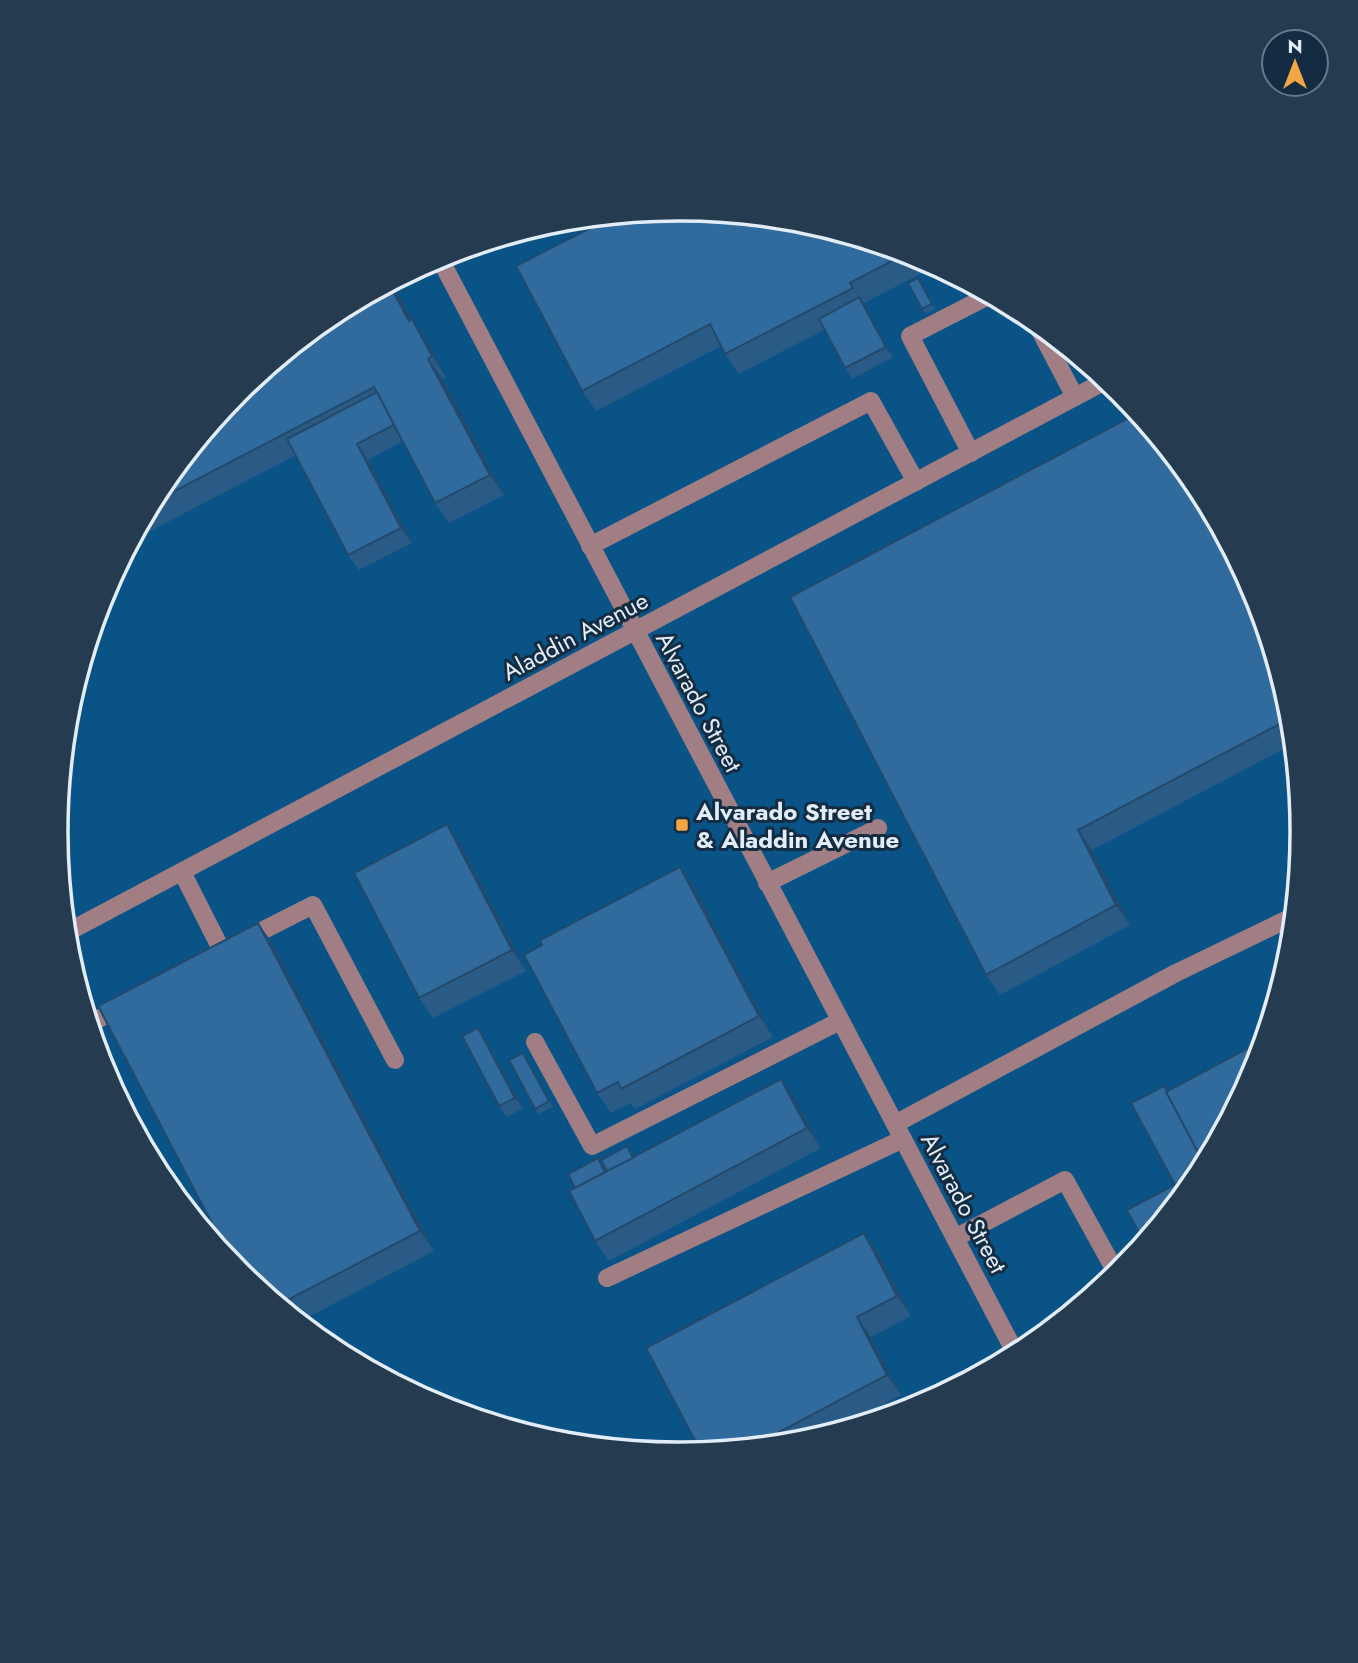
<svg xmlns="http://www.w3.org/2000/svg" width="1358" height="1663" font-family="Jost,sans-serif">
  <style>
    .built { fill: #095387 }
    .lines { fill: none; stroke-linecap: round; stroke-linejoin: round }
    .minor { stroke: #a17e83; stroke-width: 18 }
    .wall { fill: #2a5b86 }
    .shaded-wall { fill: #224a6d }
    .building { fill: #316a9c; stroke: #224a6d; stroke-width: 2 }
    .poi-dot { fill: #f3a443; stroke: #142c41; stroke-width: 2.5 }
    .labels { text-anchor: middle; dominant-baseline: central; stroke-width: 6; stroke-linejoin: round; paint-order: stroke }
    .street-label { font-size: 24px; fill: #e2edf9; stroke: #142c41 }
    .poi-label { font-size: 24px; font-weight: bold; fill: #e2edf9; stroke: #142c41; text-anchor: start }
    .rim { fill: none; stroke: #e2edf9; stroke-width: 3.5 }
  </style>
  <rect width="100%" height="100%" fill="#044676"/>
  <circle class="built" cx="679" cy="833" r="620"/>
  <g class="lines">
    <g class="minor">
      <path d="M439,257L1016,1354"/>
      <path d="M442,262L468,248"/>
      <path d="M1035,321L1075,397"/>
      <path d="M971,453L910,336L990,295"/>
      <path d="M590,546L871,401L916,482"/>
      <path d="M182,872L222,951"/>
      <path d="M767,883L878,828"/>
      <path d="M66,933L1107,380"/>
      <path d="M242,941L313,905L395,1060"/>
      <path d="M89,1024L125,1005"/>
      <path d="M535,1042L592,1146L840,1021"/>
      <path d="M895,1124L1176,973L1294,916"/>
      <path d="M955,1238L1065,1180L1117,1274"/>
      <path d="M607,1278L903,1139"/>
    </g>
  </g>
  <g class="wall">
    <path d="M801,221L918,256L936,266L864,303L893,357L852,379L845,368L824,330L739,374L725,354L721,346L596,411L582,391Z"/>
    <path d="M392,282L412,319L426,339L446,377L443,379L504,495L449,523L435,503L403,441L368,460L412,543L359,570L348,555L296,455L131,541L161,485L333,313Z"/>
    <path d="M921,283L935,309L926,314L922,309Z"/>
    <path d="M790,597L1290,710L1293,744L1092,850L1130,925L1000,995L986,975Z"/>
    <path d="M447,824L461,845L526,971L433,1018L419,998Z"/>
    <path d="M680,867L694,887L773,1037L635,1109L631,1103L611,1113L597,1093L542,945Z"/>
    <path d="M258,923L272,943L434,1251L299,1322L237,1271Z"/>
    <path d="M478,1028L485,1038L523,1108L507,1117L499,1106Z"/>
    <path d="M527,1058L553,1107L538,1114L535,1109Z"/>
    <path d="M795,1099L821,1148L609,1261L595,1241L575,1188L602,1163L606,1172L627,1146L634,1157Z"/>
    <path d="M864,1233L878,1253L911,1316L871,1337L901,1395L825,1435L800,1443L701,1452Z"/>
  </g>
  <g class="shaded-wall">
    <path d="M392,282L423,341L409,321L389,284Z"/>
    <path d="M850,283L864,303L893,357L886,347L859,297Z"/>
    <path d="M412,319L426,339L446,377L432,356Z"/>
    <path d="M428,359L443,379L504,495L490,475Z"/>
    <path d="M357,444L368,460L412,543L401,528Z"/>
    <path d="M447,824L461,845L526,971L512,950Z"/>
    <path d="M1078,830L1092,850L1130,925L1116,905Z"/>
    <path d="M680,867L694,887L773,1037L759,1016Z"/>
    <path d="M258,923L272,943L434,1251L420,1231Z"/>
    <path d="M478,1028L485,1038L523,1108L515,1098Z"/>
    <path d="M523,1053L527,1058L553,1107L549,1101Z"/>
    <path d="M781,1079L795,1099L821,1148L807,1128Z"/>
    <path d="M864,1233L878,1253L911,1316L897,1296Z"/>
    <path d="M857,1317L871,1337L901,1395L887,1375Z"/>
  </g>
  <g class="building">
    <path d="M679,209L801,221L907,253L850,283L853,288L725,354L710,324L582,391L516,266L616,215Z"/>
    <path d="M918,278L932,304L922,309L908,283Z"/>
    <path d="M389,284L409,321L412,319L432,356L428,359L490,475L435,503L374,387L152,503L161,485L239,391L333,313Z"/>
    <path d="M859,297L886,347L845,368L819,319Z"/>
    <path d="M377,392L394,425L357,444L401,528L348,555L287,439Z"/>
    <path d="M1138,413L1197,486L1255,593L1290,710L1291,718L1078,830L1116,905L986,975L790,597Z"/>
    <path d="M447,824L512,950L419,998L354,873Z"/>
    <path d="M680,867L759,1016L621,1089L618,1082L597,1093L524,955L542,945L540,940Z"/>
    <path d="M258,923L420,1231L278,1305L237,1271L98,1006Z"/>
    <path d="M478,1028L515,1098L499,1106L462,1036Z"/>
    <path d="M1263,1040L1254,1070L1204,1164L1166,1092Z"/>
    <path d="M523,1053L549,1101L535,1109L509,1060Z"/>
    <path d="M781,1079L807,1128L595,1241L569,1191Z"/>
    <path d="M1164,1086L1167,1091L1166,1092L1204,1164L1200,1171L1175,1185L1131,1103Z"/>
    <path d="M627,1146L633,1158L607,1171L601,1160Z"/>
    <path d="M598,1158L605,1172L575,1188L568,1174Z"/>
    <path d="M1200,1171L1197,1178L1144,1242L1127,1210Z"/>
    <path d="M864,1233L897,1296L857,1317L887,1375L749,1448L701,1452L646,1348Z"/>
  </g>
  <rect class="poi-dot" x="675" y="818" width="14" height="14" rx="3.5"/>
  <g class="labels">
    <g class="street-label">
      <text transform="translate(575 636) rotate(-28)">Aladdin Avenue</text>
      <text transform="translate(699 702) rotate(62)">Alvarado Street</text>
      <text transform="translate(964 1203) rotate(62)">Alvarado Street</text>
    </g>
    <g class="poi-label">
      <text x="696" y="811">Alvarado Street<tspan x="696" dy="28">&amp; Aladdin Avenue</tspan></text>
    </g>
  </g>
  <path d="M0 0H1358V1663H0ZM678 221H680A610 610 0 0 1 1290 831V832A610 610 0 0 1 680 1442H678A610 610 0 0 1 68 832V831A610 610 0 0 1 678 221Z" fill="#243b50" fill-rule="evenodd"/>
  <path class="rim" d="M678 221H680A610 610 0 0 1 1290 831V832A610 610 0 0 1 680 1442H678A610 610 0 0 1 68 832V831A610 610 0 0 1 678 221Z"/>
  <g transform="translate(1295 63)"><circle r="33" fill="#142c41" stroke="#66798b" stroke-width="2"/>
  <path d="M0-5L12 26L0 18L-12 26Z" fill="#f3a443"/>
  <text y="-10" font-size="19" font-weight="bold" text-anchor="middle" fill="#e2edf9">N</text>
  </g>
</svg>
